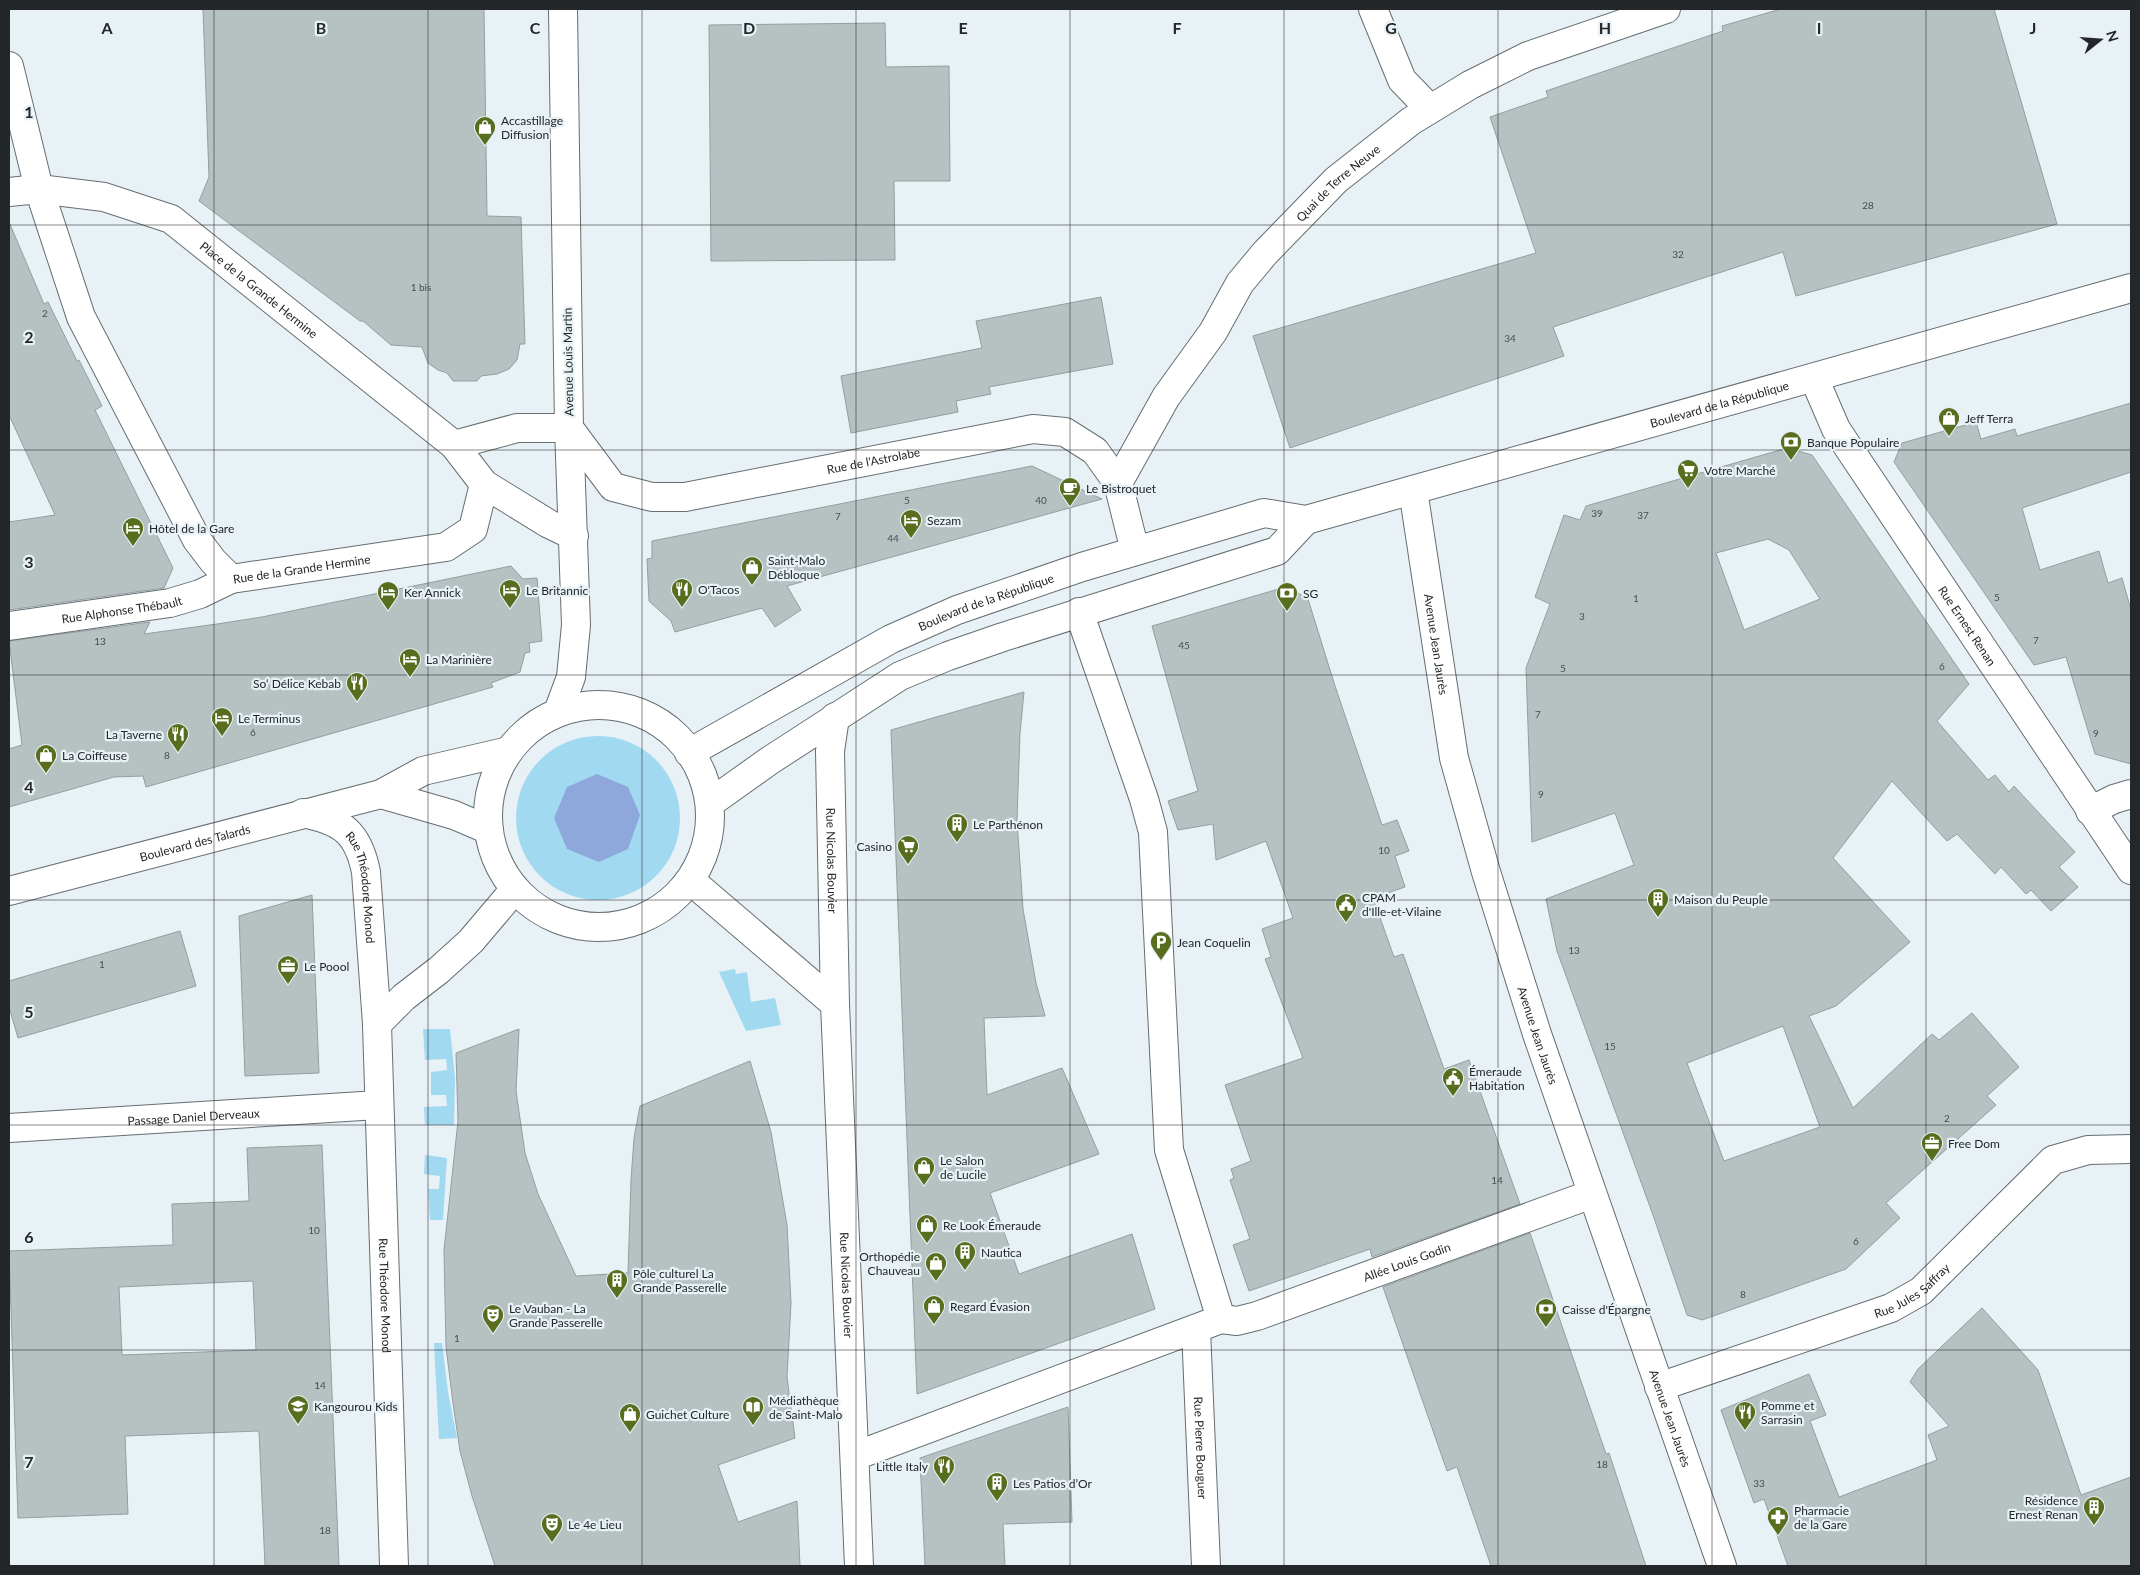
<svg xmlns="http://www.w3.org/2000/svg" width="2140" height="1575" font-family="Lato,sans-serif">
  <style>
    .green { fill: #a0d9f0 }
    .water { fill: #8ea8dc }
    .building { fill: #b6c1c2; stroke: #949e9f; fill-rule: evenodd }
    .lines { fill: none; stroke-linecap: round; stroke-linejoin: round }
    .minor-casing { stroke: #656e72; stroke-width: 30 }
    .major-casing { stroke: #656e72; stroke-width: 30 }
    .minor { stroke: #fff; stroke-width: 28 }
    .major { stroke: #fff; stroke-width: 28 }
    .grid { fill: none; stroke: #242729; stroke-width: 1; stroke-opacity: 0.55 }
    .labels { text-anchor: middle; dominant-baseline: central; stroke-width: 4.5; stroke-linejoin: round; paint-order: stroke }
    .number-label { font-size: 10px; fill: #484e4f }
    .poi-label { font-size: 12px; fill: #242729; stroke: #e7f1f6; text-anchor: start }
    .street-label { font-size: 12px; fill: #242729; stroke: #e7f1f6 }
    .grid-label { font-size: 16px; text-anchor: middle; font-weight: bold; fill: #242729; stroke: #e7f1f6; stroke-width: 4.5; stroke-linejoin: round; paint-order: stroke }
  </style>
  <rect width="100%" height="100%" fill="#e7f1f6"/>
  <g class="green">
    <circle cx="598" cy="818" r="82"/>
    <path d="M735,969L736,974L747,972L751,1002L775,998L781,1025L746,1031L719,972Z"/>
    <path d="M423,1029H450L455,1078L454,1125H425L424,1107L447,1106L446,1095H431V1072L447,1070L446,1059L425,1060Z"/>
    <path d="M425,1155L447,1158L443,1220H430L428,1189H439L440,1176L424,1174Z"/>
    <path d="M434,1343H442L448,1392L457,1438L439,1439Z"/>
  </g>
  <path class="water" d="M597,774L628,787L640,815L628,849L599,862L567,849L554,818L567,787Z"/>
  <g class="building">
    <path d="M203,9H484L487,216L521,217L525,344H520L517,360L509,369L497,374L481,376L477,381H453L447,373L438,370L428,363L422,347L391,345L363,321H360L199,201L209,177Z"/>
    <path d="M1781,9H1994L2057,224L1796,296L1783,252L1553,327L1564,356L1290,448L1253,336L1536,253L1490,117L1548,97L1546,91L1723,31L1722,26Z"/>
    <path d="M885,23L886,67L949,66L950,181H894L895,260L711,261L709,25Z"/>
    <path d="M9,222L44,304L48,302L77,361L79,360L102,406L95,410L173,568L164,588L9,610V522L55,515L9,415Z"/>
    <path d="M1101,297L1113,364L989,387L991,394L956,401L958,412L851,433L841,376L982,348L976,321Z"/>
    <path d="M2131,403V472L2022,508L2040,570L2099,551L2108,583L2122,578L2131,610V764L2095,754L2066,657L2034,665L1894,462L1902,443L1976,422L1981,439L2015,429L2017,436Z"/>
    <path d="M1787,448L1812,455L1969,684L1937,721L1988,780L1995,775L2009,792L2014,786L2075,852L2059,867L2078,887L2051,911L2031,890L2026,894L2001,867L1995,874L1957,834L1947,841L1892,781L1833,858L1910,942L1836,1006L1809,1016L1853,1108L1932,1034L1939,1040L1972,1013L2019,1067L1987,1096L1996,1105L1886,1203L1900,1218L1846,1269L1702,1320L1687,1315L1653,1215L1557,951L1546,899L1634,865L1615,813L1532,842L1526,668L1550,604L1535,597L1564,515L1580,520L1586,506ZM1768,539L1789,550L1820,599L1744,630L1716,553ZM1783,1026L1820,1127L1724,1161L1687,1063Z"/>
    <path d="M1032,466L1102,499L787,586L801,610L775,627L762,608L675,632L671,621L649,601L647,559L652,558V541Z"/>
    <path d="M511,566L523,579L537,578L542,641L529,643L530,652L525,653L520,672L491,683L493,687L146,787L143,776L114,777L9,807V749L22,745L9,641L150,622L144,634L217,624L262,617Z"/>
    <path d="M1282,588L1293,590L1308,599L1335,686L1382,825L1397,820L1409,851L1395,856L1405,887L1373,898L1394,957L1403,954L1444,1069L1469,1060L1520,1204L1372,1257L1370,1249L1249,1291L1233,1245L1250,1239L1230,1180L1234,1178L1231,1169L1251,1161L1225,1085L1303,1058L1265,959L1271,957L1262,929L1293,918L1266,841L1216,860L1213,824L1178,830L1168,801L1198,791L1152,626Z"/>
    <path d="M1024,692L1020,733L1017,820L1023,909L1036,983L1045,1016L984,1018L987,1095L1062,1068L1099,1154L990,1193L1019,1274L1132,1234L1155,1309L917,1394L891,730Z"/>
    <path d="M312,895L319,1073L245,1076L239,916Z"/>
    <path d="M180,931L196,986L18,1038L9,1007V981Z"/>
    <path d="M519,1029L516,1091L525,1153L538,1194L576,1276L628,1273L631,1180L634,1138L640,1106L750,1061L771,1132L787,1225L791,1303L787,1377L795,1438L718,1465L738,1522L797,1501L800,1566H495L472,1496L460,1451L453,1403L446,1347L444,1250L458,1121L456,1053Z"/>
    <path d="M322,1145L339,1566H265L259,1431L125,1436L128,1514L18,1518L9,1251L173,1245L172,1204L249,1201L247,1148ZM253,1281L256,1350L122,1355L119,1287Z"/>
    <path d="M1530,1233L1606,1454L1609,1453L1646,1566H1491L1457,1467L1447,1471L1383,1287Z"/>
    <path d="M1982,1308L2038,1370L2081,1495L2131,1477V1566H1788L1764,1499L1754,1503L1721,1410L1809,1374L1826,1415L1810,1421L1839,1497L1937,1460L1928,1435L1949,1426L1910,1382L1918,1369Z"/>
    <path d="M1068,1407L1072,1522L1003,1524L1005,1566H925L920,1458Z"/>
  </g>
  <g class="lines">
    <g class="minor-casing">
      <g id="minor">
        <path d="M1373,9L1402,80L1430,109"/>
        <path id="s1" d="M9,66L39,189L81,317L197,540L213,561L231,579L446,547L473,529L484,484"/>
        <path id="s2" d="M9,192L39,189L104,197L171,219L454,445L484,484L549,524L574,536"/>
        <path id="s3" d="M1814,378L1836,429L2131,870"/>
        <path id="s4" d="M454,445L517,428H569L613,487L652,497H685L1033,429L1065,432L1095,451L1118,483L1135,551"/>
        <path id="s5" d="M1118,483L1166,397L1213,332L1240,283L1265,253L1336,180L1411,121L1470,85L1528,56L1666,9"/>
        <path d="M1079,612L1144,799L1153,832L1169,1150L1221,1319"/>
        <path id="s6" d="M9,626L170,603L200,594L231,579"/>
        <path d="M558,712L571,677L576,625L569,428L563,9"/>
        <path id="s7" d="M835,717L830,751L835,1004"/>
        <path d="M2090,811L2114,799L2131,794"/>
        <path id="s8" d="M303,813C342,821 358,832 366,872L377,1024L394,1566"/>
        <path id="s9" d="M690,880L835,1004L859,1566"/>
        <path d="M377,1024L404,997L439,970L471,941L515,889"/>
        <path id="s10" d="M9,1128L378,1105"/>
        <path id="s11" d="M1221,1319L1237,1321L1257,1316L1592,1194"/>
        <path id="s12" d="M1196,1329L1206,1566"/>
        <path id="s13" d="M1659,1387L1891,1308L1921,1291L2053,1160L2088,1150L2131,1149"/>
        <path d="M855,1456L1221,1319"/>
      </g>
    </g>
    <g class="major-casing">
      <g id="major">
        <path id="s14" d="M1413,490L1454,758L1486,872L1537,1034L1722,1566"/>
        <circle cx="599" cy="816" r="111"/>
        <path id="s15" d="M689,753L891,639L957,610L1082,567L1264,513L1306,520L2131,288"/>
        <path d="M381,794L454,815L489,830"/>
        <path d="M710,803L769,761L900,676L948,656L1003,637L1277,551L1306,520"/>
        <path id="s16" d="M9,891L381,794L423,771L509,751"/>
      </g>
    </g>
    <use href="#minor" class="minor"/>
    <use href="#major" class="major"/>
  </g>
  <path class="grid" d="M214,9V1566M428,9V1566M642,9V1566M856,9V1566M1070,9V1566M1284,9V1566M1498,9V1566M1712,9V1566M1926,9V1566M9,225H2131M9,450H2131M9,675H2131M9,900H2131M9,1125H2131M9,1350H2131"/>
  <defs>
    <g id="shop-pin" transform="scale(1.125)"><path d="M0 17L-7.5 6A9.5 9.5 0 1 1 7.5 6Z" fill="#586d1d" stroke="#e7f1f6"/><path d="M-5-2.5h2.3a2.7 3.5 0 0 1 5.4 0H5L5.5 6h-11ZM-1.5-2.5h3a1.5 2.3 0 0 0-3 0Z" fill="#fff"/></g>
    <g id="bank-pin" transform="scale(1.125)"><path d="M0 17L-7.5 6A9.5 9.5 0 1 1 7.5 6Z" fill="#586d1d" stroke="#e7f1f6"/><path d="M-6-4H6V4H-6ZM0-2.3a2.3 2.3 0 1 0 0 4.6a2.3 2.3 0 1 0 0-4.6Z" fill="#fff"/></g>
    <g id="supermarket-pin" transform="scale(1.125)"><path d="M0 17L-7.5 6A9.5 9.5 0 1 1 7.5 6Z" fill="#586d1d" stroke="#e7f1f6"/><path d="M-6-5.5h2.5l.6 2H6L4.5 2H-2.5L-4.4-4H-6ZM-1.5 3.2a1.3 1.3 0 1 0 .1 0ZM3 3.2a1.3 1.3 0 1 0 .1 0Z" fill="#fff"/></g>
    <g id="cafe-pin" transform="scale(1.125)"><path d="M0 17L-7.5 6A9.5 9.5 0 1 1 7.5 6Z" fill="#586d1d" stroke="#e7f1f6"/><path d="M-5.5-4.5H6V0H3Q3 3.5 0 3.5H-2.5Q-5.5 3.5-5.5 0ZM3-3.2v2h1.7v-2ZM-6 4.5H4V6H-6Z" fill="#fff"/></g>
    <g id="hotel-pin" transform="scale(1.125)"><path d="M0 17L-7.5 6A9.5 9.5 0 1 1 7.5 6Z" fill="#586d1d" stroke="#e7f1f6"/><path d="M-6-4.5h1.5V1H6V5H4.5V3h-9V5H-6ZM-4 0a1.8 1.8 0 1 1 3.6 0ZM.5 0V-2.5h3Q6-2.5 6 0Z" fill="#fff"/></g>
    <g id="restaurant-pin" transform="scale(1.125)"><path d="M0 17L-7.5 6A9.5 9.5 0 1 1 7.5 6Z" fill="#586d1d" stroke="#e7f1f6"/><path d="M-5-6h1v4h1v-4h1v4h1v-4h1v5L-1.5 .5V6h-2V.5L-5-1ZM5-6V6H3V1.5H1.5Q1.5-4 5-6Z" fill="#fff"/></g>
    <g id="building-pin" transform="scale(1.125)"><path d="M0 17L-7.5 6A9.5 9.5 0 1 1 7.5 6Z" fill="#586d1d" stroke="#e7f1f6"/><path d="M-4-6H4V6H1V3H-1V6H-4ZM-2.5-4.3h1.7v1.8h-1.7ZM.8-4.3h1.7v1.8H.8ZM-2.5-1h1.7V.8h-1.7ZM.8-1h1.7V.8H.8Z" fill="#fff"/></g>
    <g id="civic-pin" transform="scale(1.125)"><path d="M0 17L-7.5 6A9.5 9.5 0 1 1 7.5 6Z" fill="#586d1d" stroke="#e7f1f6"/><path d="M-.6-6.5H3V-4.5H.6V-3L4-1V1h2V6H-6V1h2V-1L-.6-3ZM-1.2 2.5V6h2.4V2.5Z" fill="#fff"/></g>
    <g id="parking-pin" transform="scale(1.125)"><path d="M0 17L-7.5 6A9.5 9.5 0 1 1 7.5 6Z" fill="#586d1d" stroke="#e7f1f6"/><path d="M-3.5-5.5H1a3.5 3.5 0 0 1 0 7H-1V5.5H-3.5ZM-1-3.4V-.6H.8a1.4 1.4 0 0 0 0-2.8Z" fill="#fff"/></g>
    <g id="office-pin" transform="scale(1.125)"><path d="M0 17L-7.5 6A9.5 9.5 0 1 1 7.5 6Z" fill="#586d1d" stroke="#e7f1f6"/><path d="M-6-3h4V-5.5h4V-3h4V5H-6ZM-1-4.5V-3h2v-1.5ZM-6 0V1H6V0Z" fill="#fff"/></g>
    <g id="theatre-pin" transform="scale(1.125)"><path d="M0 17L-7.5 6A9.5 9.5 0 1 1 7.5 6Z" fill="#586d1d" stroke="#e7f1f6"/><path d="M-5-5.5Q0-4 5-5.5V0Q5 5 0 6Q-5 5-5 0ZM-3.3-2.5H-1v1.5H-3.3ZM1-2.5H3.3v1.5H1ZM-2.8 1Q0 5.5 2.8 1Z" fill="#fff"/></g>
    <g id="school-pin" transform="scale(1.125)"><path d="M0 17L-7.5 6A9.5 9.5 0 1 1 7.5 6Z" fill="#586d1d" stroke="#e7f1f6"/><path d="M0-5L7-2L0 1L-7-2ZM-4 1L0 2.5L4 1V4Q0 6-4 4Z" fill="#fff"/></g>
    <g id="library-pin" transform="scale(1.125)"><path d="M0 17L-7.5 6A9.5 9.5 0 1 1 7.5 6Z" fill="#586d1d" stroke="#e7f1f6"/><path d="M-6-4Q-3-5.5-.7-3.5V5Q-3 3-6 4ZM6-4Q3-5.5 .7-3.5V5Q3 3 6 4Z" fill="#fff"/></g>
    <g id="pharmacy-pin" transform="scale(1.125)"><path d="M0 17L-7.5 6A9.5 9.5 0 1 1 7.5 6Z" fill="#586d1d" stroke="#e7f1f6"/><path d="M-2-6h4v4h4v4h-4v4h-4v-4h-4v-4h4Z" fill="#fff"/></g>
  </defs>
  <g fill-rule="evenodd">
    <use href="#shop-pin" x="485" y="127"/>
    <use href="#shop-pin" x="1949" y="418"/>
    <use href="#bank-pin" x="1791" y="442"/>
    <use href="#supermarket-pin" x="1688" y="470"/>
    <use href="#cafe-pin" x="1070" y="488"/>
    <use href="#hotel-pin" x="911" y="520"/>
    <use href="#hotel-pin" x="133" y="528"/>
    <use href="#shop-pin" x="752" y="567"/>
    <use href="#restaurant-pin" x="682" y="589"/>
    <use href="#hotel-pin" x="510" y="590"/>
    <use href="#hotel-pin" x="388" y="592"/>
    <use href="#bank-pin" x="1287" y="593"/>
    <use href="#hotel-pin" x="410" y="659"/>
    <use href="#restaurant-pin" x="357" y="683"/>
    <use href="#hotel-pin" x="222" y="718"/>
    <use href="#restaurant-pin" x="178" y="734"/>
    <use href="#shop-pin" x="46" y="755"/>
    <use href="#building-pin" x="957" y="824"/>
    <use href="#supermarket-pin" x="908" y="846"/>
    <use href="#building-pin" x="1658" y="899"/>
    <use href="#civic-pin" x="1346" y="904"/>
    <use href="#parking-pin" x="1161" y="942"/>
    <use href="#office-pin" x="288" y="966"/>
    <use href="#civic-pin" x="1453" y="1078"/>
    <use href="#office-pin" x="1932" y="1143"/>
    <use href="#shop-pin" x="924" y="1167"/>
    <use href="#shop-pin" x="927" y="1225"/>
    <use href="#building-pin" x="965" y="1252"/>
    <use href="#shop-pin" x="936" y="1263"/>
    <use href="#building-pin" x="617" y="1280"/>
    <use href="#shop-pin" x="934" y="1306"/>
    <use href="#bank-pin" x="1546" y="1309"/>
    <use href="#theatre-pin" x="493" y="1315"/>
    <use href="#school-pin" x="298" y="1406"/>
    <use href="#library-pin" x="753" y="1407"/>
    <use href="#restaurant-pin" x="1745" y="1412"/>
    <use href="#shop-pin" x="630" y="1414"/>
    <use href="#restaurant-pin" x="944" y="1466"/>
    <use href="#building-pin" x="997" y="1483"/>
    <use href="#building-pin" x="2094" y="1507"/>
    <use href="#pharmacy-pin" x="1778" y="1517"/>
    <use href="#theatre-pin" x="552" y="1524"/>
  </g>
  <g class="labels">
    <g class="number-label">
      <text x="1868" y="205">28</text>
      <text x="1678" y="254">32</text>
      <text x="421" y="287">1 bis</text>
      <text x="45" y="313">2</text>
      <text x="1510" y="338">34</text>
      <text x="907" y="500">5</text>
      <text x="1041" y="500">40</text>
      <text x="1597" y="513">39</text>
      <text x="1643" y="515">37</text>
      <text x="838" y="516">7</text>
      <text x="893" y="538">44</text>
      <text x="1997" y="597">5</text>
      <text x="1636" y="598">1</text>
      <text x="1582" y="616">3</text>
      <text x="2036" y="640">7</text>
      <text x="100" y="641">13</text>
      <text x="1184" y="645">45</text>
      <text x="1942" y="666">6</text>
      <text x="1563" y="668">5</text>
      <text x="1538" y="714">7</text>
      <text x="253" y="732">6</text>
      <text x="2096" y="733">9</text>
      <text x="167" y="755">8</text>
      <text x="1541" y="794">9</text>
      <text x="1384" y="850">10</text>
      <text x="1574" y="950">13</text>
      <text x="102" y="964">1</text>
      <text x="1610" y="1046">15</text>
      <text x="1947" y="1118">2</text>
      <text x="1497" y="1180">14</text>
      <text x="314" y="1230">10</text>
      <text x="1856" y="1241">6</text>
      <text x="1743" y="1294">8</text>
      <text x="457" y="1338">1</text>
      <text x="320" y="1385">14</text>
      <text x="1602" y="1464">18</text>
      <text x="1759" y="1483">33</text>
      <text x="325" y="1530">18</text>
    </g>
    <g class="poi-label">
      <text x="501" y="120">Accastillage<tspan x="501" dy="14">Diffusion</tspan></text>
      <text x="1965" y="418">Jeff Terra</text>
      <text x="1807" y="442">Banque Populaire</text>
      <text x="1704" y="470">Votre Marché</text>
      <text x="1086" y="488">Le Bistroquet</text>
      <text x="927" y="520">Sezam</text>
      <text x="149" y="528">Hôtel de la Gare</text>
      <text x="768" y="560">Saint-Malo<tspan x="768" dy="14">Débloque</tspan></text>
      <text x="698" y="589">O'Tacos</text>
      <text x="526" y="590">Le Britannic</text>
      <text x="404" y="592">Ker Annick</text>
      <text x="1303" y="593">SG</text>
      <text x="426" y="659">La Marinière</text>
      <text x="341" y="683" text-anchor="end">So‘ Délice Kebab</text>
      <text x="238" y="718">Le Terminus</text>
      <text x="162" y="734" text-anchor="end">La Taverne</text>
      <text x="62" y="755">La Coiffeuse</text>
      <text x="973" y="824">Le Parthénon</text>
      <text x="892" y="846" text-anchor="end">Casino</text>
      <text x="1362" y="897">CPAM<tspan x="1362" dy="14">d'Ille-et-Vilaine</tspan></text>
      <text x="1674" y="899">Maison du Peuple</text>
      <text x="1177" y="942">Jean Coquelin</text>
      <text x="304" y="966">Le Poool</text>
      <text x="1469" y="1071">Émeraude<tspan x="1469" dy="14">Habitation</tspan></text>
      <text x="1948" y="1143">Free Dom</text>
      <text x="940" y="1160">Le Salon<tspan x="940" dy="14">de Lucile</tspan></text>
      <text x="943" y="1225">Re Look Émeraude</text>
      <text x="981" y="1252">Nautica</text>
      <text x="920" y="1256" text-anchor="end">Orthopédie<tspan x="920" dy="14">Chauveau</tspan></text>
      <text x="633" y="1273">Pôle culturel La<tspan x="633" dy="14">Grande Passerelle</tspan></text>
      <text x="950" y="1306">Regard Évasion</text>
      <text x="509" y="1308">Le Vauban - La<tspan x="509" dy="14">Grande Passerelle</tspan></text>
      <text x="1562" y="1309">Caisse d'Épargne</text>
      <text x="769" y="1400">Médiathèque<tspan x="769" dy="14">de Saint-Malo</tspan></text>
      <text x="1761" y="1405">Pomme et<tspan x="1761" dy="14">Sarrasin</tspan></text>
      <text x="314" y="1406">Kangourou Kids</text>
      <text x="646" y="1414">Guichet Culture</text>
      <text x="928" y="1466" text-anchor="end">Little Italy</text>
      <text x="1013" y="1483">Les Patios d’Or</text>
      <text x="2078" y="1500" text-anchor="end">Résidence<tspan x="2078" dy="14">Ernest Renan</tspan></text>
      <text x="1794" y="1510">Pharmacie<tspan x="1794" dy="14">de la Gare</tspan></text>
      <text x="568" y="1524">Le 4e Lieu</text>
    </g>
    <g class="street-label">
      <text stroke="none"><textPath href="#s5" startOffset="375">Quai de Terre Neuve</textPath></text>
      <text stroke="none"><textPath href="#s2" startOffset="279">Place de la Grande Hermine</textPath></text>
      <text transform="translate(568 362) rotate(-91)">Avenue Louis Martin</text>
      <text stroke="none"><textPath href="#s15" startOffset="1098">Boulevard de la République</textPath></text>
      <text stroke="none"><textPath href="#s4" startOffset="456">Rue de l'Astrolabe</textPath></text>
      <text stroke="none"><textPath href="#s1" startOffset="636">Rue de la Grande Hermine</textPath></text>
      <text stroke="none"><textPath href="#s15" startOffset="334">Boulevard de la République</textPath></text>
      <text stroke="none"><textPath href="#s6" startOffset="114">Rue Alphonse Thébault</textPath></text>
      <text stroke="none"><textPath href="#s3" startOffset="292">Rue Ernest Renan</textPath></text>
      <text stroke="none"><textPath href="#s14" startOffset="156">Avenue Jean Jaurès</textPath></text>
      <text stroke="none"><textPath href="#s16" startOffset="192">Boulevard des Talards</textPath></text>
      <text stroke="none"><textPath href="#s7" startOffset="144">Rue Nicolas Bouvier</textPath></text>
      <text stroke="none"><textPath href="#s8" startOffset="108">Rue Théodore Monod</textPath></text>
      <text stroke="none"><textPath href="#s14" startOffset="561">Avenue Jean Jaurès</textPath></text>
      <text stroke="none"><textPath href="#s10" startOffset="185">Passage Daniel Derveaux</textPath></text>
      <text stroke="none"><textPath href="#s11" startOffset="196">Allée Louis Godin</textPath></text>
      <text stroke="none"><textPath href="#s9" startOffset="472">Rue Nicolas Bouvier</textPath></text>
      <text stroke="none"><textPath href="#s13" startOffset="272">Rue Jules Saffray</textPath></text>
      <text stroke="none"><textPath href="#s8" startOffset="518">Rue Théodore Monod</textPath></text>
      <text stroke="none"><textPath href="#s14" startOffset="966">Avenue Jean Jaurès</textPath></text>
      <text stroke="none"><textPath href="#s12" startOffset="119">Rue Pierre Bouguer</textPath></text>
    </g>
  </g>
  <g class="grid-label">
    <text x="107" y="34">A</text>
    <text x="321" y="34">B</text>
    <text x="535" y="34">C</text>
    <text x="749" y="34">D</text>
    <text x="963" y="34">E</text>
    <text x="1177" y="34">F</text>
    <text x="1391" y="34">G</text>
    <text x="1605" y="34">H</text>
    <text x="1819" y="34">I</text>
    <text x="2033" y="34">J</text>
    <text x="29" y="118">1</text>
    <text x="29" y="343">2</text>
    <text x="29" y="568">3</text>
    <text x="29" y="793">4</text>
    <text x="29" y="1018">5</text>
    <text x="29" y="1243">6</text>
    <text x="29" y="1468">7</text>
  </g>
  <rect width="2140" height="1575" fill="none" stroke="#242729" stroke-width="20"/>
  <g transform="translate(2100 40) rotate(73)" stroke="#e7f1f6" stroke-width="4" paint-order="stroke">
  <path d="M0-4L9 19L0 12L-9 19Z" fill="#242729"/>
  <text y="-8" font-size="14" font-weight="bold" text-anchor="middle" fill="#242729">N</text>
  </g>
</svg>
